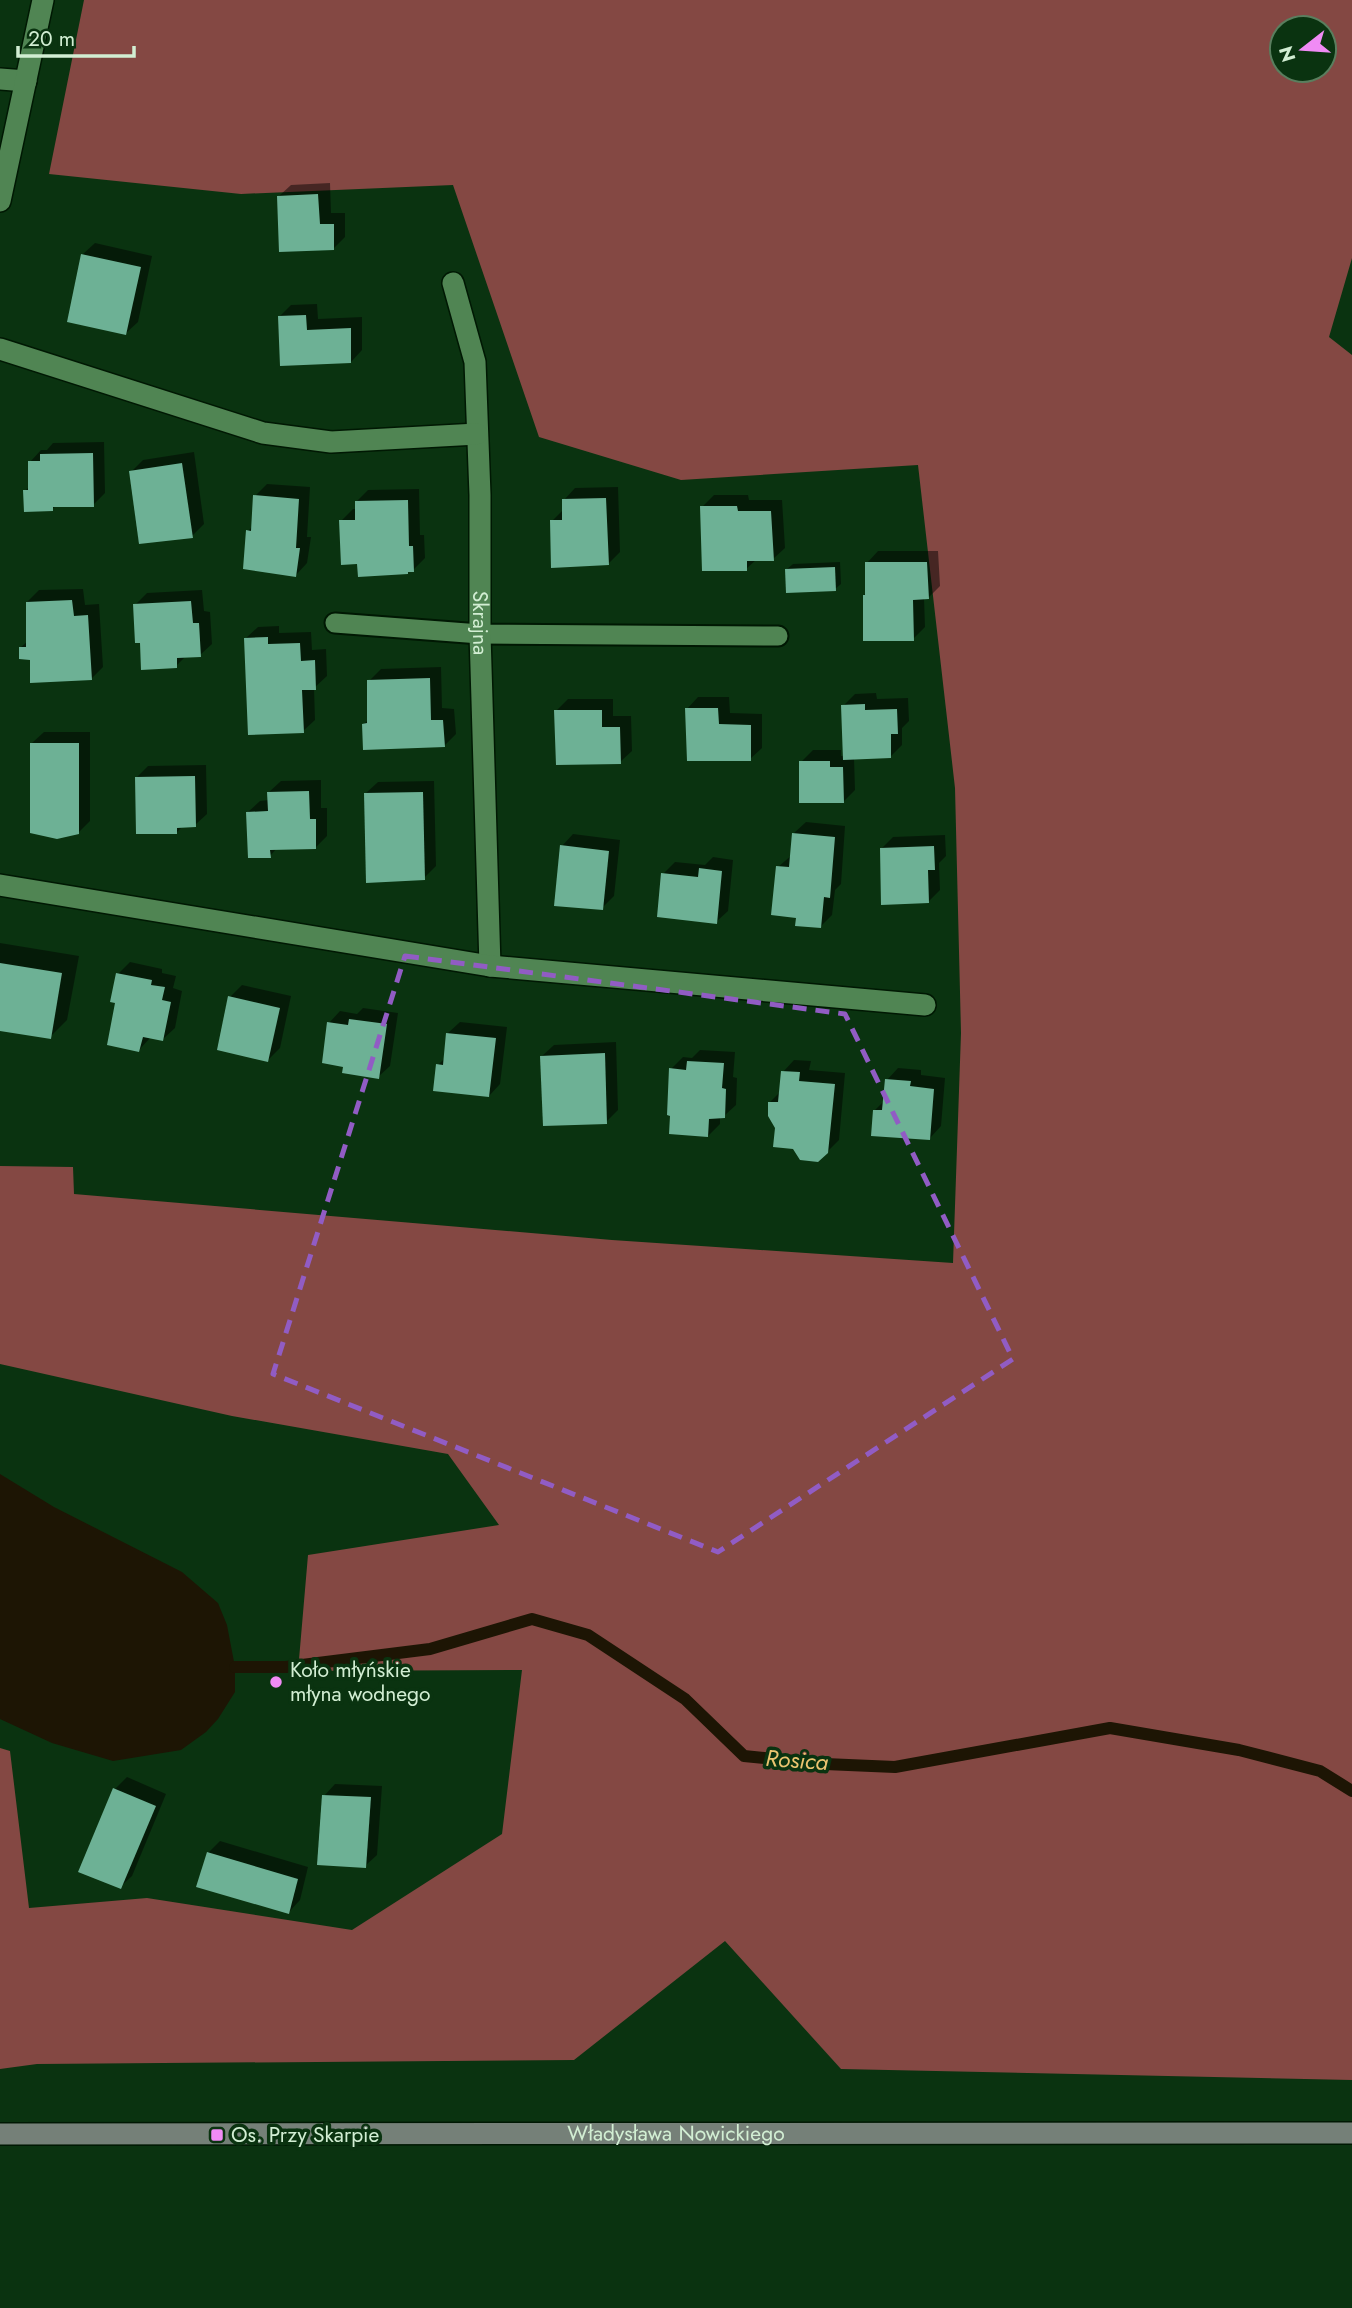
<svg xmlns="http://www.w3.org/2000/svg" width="1352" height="2308" font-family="Jost,sans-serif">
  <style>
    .forest { fill: #844843; fill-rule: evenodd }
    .water { fill: #1d1504 }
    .shadow { fill: #0007 }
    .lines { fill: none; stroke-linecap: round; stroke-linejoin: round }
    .stream { stroke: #1d1504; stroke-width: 12 }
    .building { fill: #6db195 }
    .lane-casing { stroke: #001803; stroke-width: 23 }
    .street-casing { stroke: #001803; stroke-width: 24 }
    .secondary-casing { stroke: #001803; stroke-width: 24 }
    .lane { stroke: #508553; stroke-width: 19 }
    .street { stroke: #508553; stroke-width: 21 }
    .secondary { stroke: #758078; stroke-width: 21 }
    .marked { fill: none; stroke: #915cc4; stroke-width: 5; stroke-dasharray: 14 9; stroke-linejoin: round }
    .poi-dot { fill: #f08bf5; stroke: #0a3310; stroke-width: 2.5 }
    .labels { text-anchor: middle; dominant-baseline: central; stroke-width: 7; stroke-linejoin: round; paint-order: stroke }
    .street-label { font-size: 21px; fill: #d2eed3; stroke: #0a3310 }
    .poi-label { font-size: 21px; fill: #d2eed3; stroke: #0a3310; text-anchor: start }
    .water-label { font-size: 23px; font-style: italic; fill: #eac470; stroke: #0a3310 }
  </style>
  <rect width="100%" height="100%" fill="#0a3310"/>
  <path class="forest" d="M84,0H1352V258L1329,337L1352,355V2080L841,2069L725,1941L574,2060L37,2064L0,2069V1748L10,1751L29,1908L147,1898L352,1930L502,1834L522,1670L298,1671L308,1555L499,1525L448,1454L232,1416L0,1364V1166L73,1167L74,1194L612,1240L953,1263L961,1033L955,788L918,465L681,480L539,437L453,185L241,194L49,174ZM1282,28H1324V70H1282Z"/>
  <path class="water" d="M0,1474L54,1507L182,1572L218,1603L227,1625L235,1667V1692L218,1719L206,1732L181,1750L113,1761L52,1743L0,1719Z"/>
  <g class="shadow">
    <path d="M330,183L331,213H345V237L334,248L279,196L291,185Z"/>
    <path d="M95,243L152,256L138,322L126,333L83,254Z"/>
    <path d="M317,304L318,319L362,317V350L351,362L280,316L291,305Z"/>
    <path d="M104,442L105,493L93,505L56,506L52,509L25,491L30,486V462L41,450H47L53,443Z"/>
    <path d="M194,452L204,524L192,536L131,472L143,460Z"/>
    <path d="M267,484L310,487L307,537H311L307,563L296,575L248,531L253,526L255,496Z"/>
    <path d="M618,487L620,552L608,564L552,521L564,509V500L575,488Z"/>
    <path d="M419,489L420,535H424L425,558L413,570L359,562L341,521L353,509H357L356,502L368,490Z"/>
    <path d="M714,495H748L749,500H782L785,548L773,559L756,560L746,569L702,507Z"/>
    <path d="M878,551H938L940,586L928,598H924L925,627L913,639L864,595L867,593V563Z"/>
    <path d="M840,562L841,584L835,589L787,569L793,564Z"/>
    <path d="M83,589L85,605L99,604L103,667L91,679L32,658L21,647L28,641L27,602L39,590Z"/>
    <path d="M202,590L204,611L210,612L212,644L200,655L186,656L176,666L141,641L135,605L147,593Z"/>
    <path d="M279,626V633L311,632L312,650L326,649L327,676L314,688L315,720L303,731L246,638L258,627Z"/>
    <path d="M441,667L442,708L454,709L456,734L444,746L363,725L369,719V681L381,669Z"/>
    <path d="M876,693L877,699L908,698L909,721L902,728V745L890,757L854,758L855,790L843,802L801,762L813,750H841V756H845L843,706L855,694Z"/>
    <path d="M698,697H729L730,713L762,714V748L750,759L687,709Z"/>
    <path d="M568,699H613V716H631L632,751L620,762L556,711Z"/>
    <path d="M44,732H90V821L78,833L32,743Z"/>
    <path d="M206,765L207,814L195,825L183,826L177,832L136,778L148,766Z"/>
    <path d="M321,780V808H327V836L315,848H277L270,856L248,812L260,801L269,800V792L281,781Z"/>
    <path d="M434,781L436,866L424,878L366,793L378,782Z"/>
    <path d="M806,822L845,826L841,884L835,890L832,915L821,926L798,917L778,867L792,855L794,833Z"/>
    <path d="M573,834L620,840L614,896L602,908L562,846Z"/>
    <path d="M945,835L946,856L939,863L940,890L929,901L881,849L893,837Z"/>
    <path d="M713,857L733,860L728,911L716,922L663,874L675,862L705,865Z"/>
    <path d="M0,943L79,956L67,1020L50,1037L0,1029Z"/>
    <path d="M130,962L162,969V973L176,976L173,988L182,991L175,1028L163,1039L150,1038L139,1050L117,1001L118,974Z"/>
    <path d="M242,985L291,996L280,1048L268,1060L230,997Z"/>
    <path d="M363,1008L398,1013L390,1066L378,1077L345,1065L329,1023L340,1011L357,1014Z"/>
    <path d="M460,1022L507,1027L500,1084L489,1096L438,1065L446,1057L448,1033Z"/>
    <path d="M616,1042L618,1110L606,1122L542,1056L554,1045Z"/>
    <path d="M700,1050L735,1052L733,1077L737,1078L736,1105L724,1116L720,1117V1124L708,1136L671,1069L683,1057L692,1058Z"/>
    <path d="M794,1060L811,1061L809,1070L845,1073L839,1140L818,1161L777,1127L769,1103L780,1092L783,1072Z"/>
    <path d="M898,1068L921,1070V1075L945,1078L941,1126L930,1138L875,1110L885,1100L887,1080Z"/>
    <path d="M127,1777L166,1794L132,1876L120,1887L115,1789Z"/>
    <path d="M335,1784L382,1786L377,1855L365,1866L324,1796Z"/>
    <path d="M220,1841L308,1867L300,1900L289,1912L208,1853Z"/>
  </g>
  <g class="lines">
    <path class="stream" d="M235,1667H286L430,1649L532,1619L588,1635L685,1699L744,1756L825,1764L895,1767L1110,1728L1239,1750L1320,1771L1352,1791"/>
  </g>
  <g class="building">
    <path d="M318,194L320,224H334V250L279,252L277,196Z"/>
    <path d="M81,254L141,267L126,335L67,322Z"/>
    <path d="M306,315L307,330L351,328V363L280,366L278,316Z"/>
    <path d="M93,453L94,507H53V511L24,512L23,490H28V461H40V454Z"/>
    <path d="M182,463L193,538L139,544L129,471Z"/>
    <path d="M253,495L299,499L296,548H300L296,577L243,569L246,530L251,531Z"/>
    <path d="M606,498L609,565L551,568L550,520H562V499Z"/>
    <path d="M408,500L409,546H413L414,572H408V574L358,577L357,564L341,565L339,520H355V501Z"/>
    <path d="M700,506H737L738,511H771L774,561H747V571H702Z"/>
    <path d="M865,562H927L929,599L913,600L914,641H863V595H865Z"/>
    <path d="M835,567L836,591L786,593L785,569Z"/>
    <path d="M72,600L74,616L88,615L92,680L30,683V660L19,659V647H26V602Z"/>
    <path d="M191,601L193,623H199L201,657L177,658V668L141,670L140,643H135L133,604Z"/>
    <path d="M268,637V644L300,643L301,661L315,660L316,690H302L304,733L248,735L244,638Z"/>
    <path d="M430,678L431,720H443L445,747L363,750L362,724L367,723V680Z"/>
    <path d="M865,704V710L897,709L898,734H891V758L843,760L841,705Z"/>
    <path d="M685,708H718L719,724L751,725V761H687Z"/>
    <path d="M554,710H602V727H620L621,764L556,765Z"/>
    <path d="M30,743H79V834L57,839L30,833Z"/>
    <path d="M799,761H830V767H843L844,803H799Z"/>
    <path d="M195,776L196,827L177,828V834H136L135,777Z"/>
    <path d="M309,791L310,819H316V849L270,850L271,858H248L246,812L268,811L267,792Z"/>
    <path d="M423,792L425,880L366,883L364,793Z"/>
    <path d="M792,833L835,837L830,898L824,897L821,928L795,926L796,918L771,915L776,866L789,867Z"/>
    <path d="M560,845L609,851L603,910L554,906Z"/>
    <path d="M934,846L935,870H928L929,903L881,905L880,848Z"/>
    <path d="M699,868L722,871L717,924L657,917L661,873L698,877Z"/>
    <path d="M0,963L62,973L51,1039L0,1031Z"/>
    <path d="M116,973L152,980L151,985L165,987L162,1000L171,1002L163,1041L143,1037L139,1052L107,1045L115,1003L110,1002Z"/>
    <path d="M228,996L280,1008L268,1062L217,1050Z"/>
    <path d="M349,1019L387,1024L379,1079L342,1073L343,1067L322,1063L327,1022L348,1025Z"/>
    <path d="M446,1033L496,1038L489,1097L433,1091L436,1064L443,1065Z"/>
    <path d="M605,1053L607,1124L543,1126L540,1056Z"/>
    <path d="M687,1061L724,1063L722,1088L726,1089L725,1118L709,1119L708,1137L669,1134L670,1116L667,1115L669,1068L686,1070Z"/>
    <path d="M781,1071L800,1072L799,1081L835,1084L828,1153L818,1162L800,1160L793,1149L773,1147L775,1128L768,1116V1102H778Z"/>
    <path d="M885,1079L911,1081L910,1086L934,1089L930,1140L871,1136L873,1110H882Z"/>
    <path d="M113,1788L156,1806L121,1889L78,1872Z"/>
    <path d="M322,1795L371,1797L366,1868L317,1865Z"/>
    <path d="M207,1852L298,1879L289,1914L196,1887Z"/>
  </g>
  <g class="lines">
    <g class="lane-casing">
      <path id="lane" d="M335,623L480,634L778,636"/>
    </g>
    <g class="street-casing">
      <g id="street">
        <path d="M0,79L26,81"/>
        <path d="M0,201L43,0"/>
        <path id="s1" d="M453,283L475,362L480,495V634L490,966"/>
        <path d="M0,349L263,433L331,442L477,434"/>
        <path d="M0,885L490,966L925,1005"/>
      </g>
    </g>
    <g class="secondary-casing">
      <g id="secondary">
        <path id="s2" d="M0,2134L1352,2133"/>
      </g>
    </g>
    <use href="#lane" class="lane"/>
    <use href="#street" class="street"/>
    <use href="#secondary" class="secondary"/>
  </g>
  <path class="marked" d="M405,956L845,1014L1013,1359L718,1552L273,1374Z"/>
  <g class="poi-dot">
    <circle cx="276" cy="1682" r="7"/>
    <rect x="210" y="2128" width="14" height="14" rx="3.5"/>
  </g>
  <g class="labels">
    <g class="street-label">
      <text stroke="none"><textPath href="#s1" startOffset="343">Skrajna</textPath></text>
      <text stroke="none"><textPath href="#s2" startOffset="676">Władysława Nowickiego</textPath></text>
    </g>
    <g class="poi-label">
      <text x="290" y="1670">Koło młyńskie<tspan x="290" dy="24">młyna wodnego</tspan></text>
      <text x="231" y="2135">Os. Przy Skarpie</text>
    </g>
    <g class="water-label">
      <text transform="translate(797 1760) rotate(4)">Rosica</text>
    </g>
  </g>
  <g transform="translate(1303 49) rotate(253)"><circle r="33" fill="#0a3310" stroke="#5a7e5e" stroke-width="2"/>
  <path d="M0-5L12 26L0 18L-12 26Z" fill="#f08bf5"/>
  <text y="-10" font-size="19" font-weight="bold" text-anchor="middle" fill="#d2eed3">N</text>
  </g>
  <path d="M18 46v10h116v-10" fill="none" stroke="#d2eed3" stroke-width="3.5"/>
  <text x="28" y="46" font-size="21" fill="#d2eed3" stroke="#0a3310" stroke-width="5" paint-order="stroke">20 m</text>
</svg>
